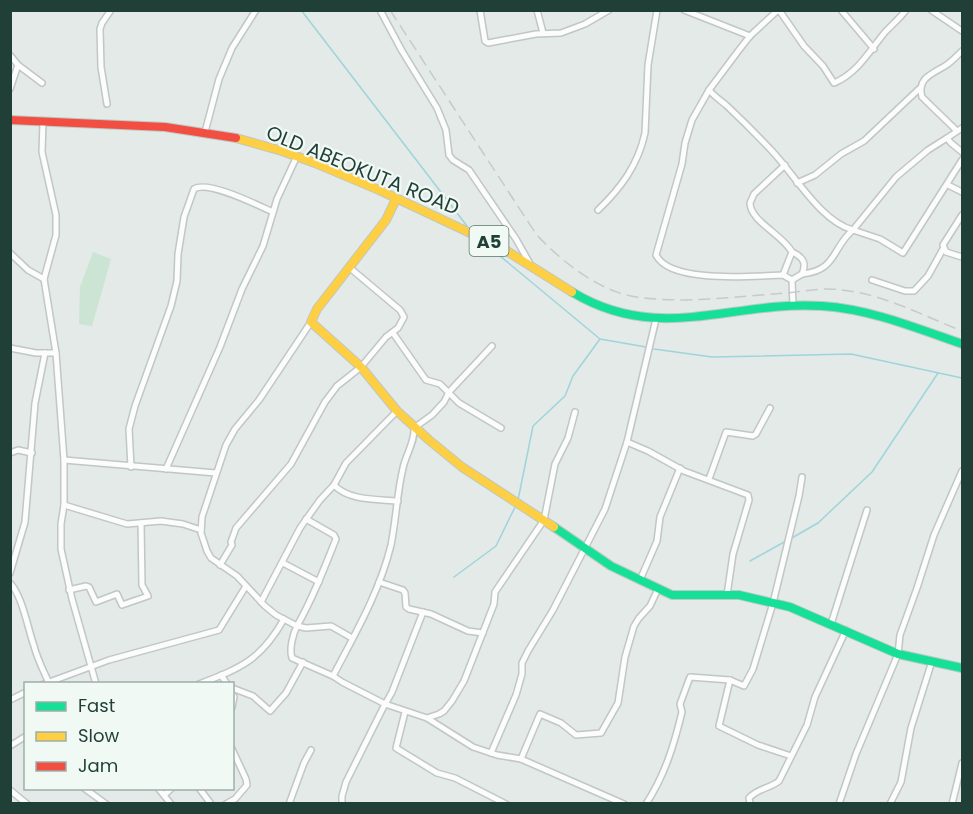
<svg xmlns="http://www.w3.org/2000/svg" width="973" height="814" font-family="Poppins,sans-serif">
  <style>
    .green { fill: #cbe4d3 }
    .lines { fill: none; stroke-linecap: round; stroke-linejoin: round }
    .stream { stroke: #9fd4dc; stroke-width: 1.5 }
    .street-casing { stroke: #c0c7c4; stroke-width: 8 }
    .fast-casing { stroke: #bec8c4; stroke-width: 10 }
    .slow-casing { stroke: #bec8c4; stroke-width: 10 }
    .jam-casing { stroke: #bec8c4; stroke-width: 10 }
    .street { stroke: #fbfcfb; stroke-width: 5 }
    .fast { stroke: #16e098; stroke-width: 8 }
    .slow { stroke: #ffcf43; stroke-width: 8 }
    .jam { stroke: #f24e42; stroke-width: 8 }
    .rail { stroke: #c6cbca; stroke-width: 1.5; stroke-dasharray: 12 6; stroke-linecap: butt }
    .labels { text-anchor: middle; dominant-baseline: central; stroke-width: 4.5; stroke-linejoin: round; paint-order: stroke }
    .shield { fill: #f1f9f5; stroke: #5e7770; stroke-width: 1.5 }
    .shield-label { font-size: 18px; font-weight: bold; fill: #1f3f37 }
    .street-label { font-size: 20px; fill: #1f3f37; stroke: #f1f9f5 }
  </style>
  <rect width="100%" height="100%" fill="#e3eae7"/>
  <path class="green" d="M93,252L111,259L92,326L79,324L80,287Z"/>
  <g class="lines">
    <g class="stream">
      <path d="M301,10L467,226"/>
      <path d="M488,246L600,339L646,347"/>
      <path d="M654,349L712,357L851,354L962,378"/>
      <path d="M518,500L533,426L565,396L573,376L600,339"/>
      <path d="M790,539L818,523L872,472L938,373"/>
      <path d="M750,561L786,541"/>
      <path d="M454,577L496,546L516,505"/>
    </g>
    <g class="street-casing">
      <g id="street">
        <path d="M380,10L402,51L437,108L446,130L449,155L453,160L469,170L516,239L529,262"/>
        <path d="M480,10L485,41L488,43L536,34L561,33L585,24L609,10"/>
        <path d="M537,10L543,33"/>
        <path d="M684,10L750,36"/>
        <path d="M778,10L750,36L739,50L709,90L692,120L685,143L682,164L656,255C670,284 754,276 783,275L792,280L793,306"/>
        <path d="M779,10L804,46L823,66L834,83C858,73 870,50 886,31C893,24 900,18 906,10"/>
        <path d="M841,10L874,49"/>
        <path d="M931,10L962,31"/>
        <path d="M10,55L18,65L42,83"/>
        <path d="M10,89L18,65"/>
        <path d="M709,90C714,96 720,100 726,105C742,120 757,135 772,151C794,174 821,222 853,230"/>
        <path d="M107,104L101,67L100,29L102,23L111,10"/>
        <path d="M43,122L42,152L56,215V235L44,279L56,353L64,460V505L61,524V549L72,599L96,684"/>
        <path d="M962,128L947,138L951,143L962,152"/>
        <path d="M957,131L922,97C916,77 935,73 948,64C953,60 958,55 962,51"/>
        <path d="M205,132L219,79L232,48L256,10"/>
        <path d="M947,138L928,150L896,177L853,230L880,239L903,253L962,160"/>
        <path d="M797,183L815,175L841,154L864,141L919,89"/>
        <path d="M948,185L962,192"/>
        <path d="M598,210C621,188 638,165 645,133L648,65L657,10"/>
        <path d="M962,215L943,245L946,252L962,257"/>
        <path d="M792,252C803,257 807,263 802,274L792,280"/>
        <path d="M10,253L28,270L44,279"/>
        <path d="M802,274C837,271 832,247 853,230"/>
        <path d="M783,275L792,252C783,235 750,221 750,203L754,194L785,165"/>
        <path d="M872,280L905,291H914L928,276L943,249"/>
        <path d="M311,322L259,400L235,429L226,445L202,517L201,533L207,551L211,558L237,576L265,606L276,615L297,626L306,628L331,626L352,638"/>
        <path d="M393,333L426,380L440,384L459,403L501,428"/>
        <path d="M10,348L36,353H56"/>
        <path d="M627,442L648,451L684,471L748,495L749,500L733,554L727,595"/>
        <path d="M10,453L18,450L32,453"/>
        <path d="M64,460L216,473"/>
        <path d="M131,467L129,429L135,406L171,306L177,281L178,254L184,217L194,189C208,180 257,205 273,212"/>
        <path d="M166,469L220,347L242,289L263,246L277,199L297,156"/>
        <path d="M709,479L726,432L753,436L756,434L770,408"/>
        <path d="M334,485C349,501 377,499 398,501"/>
        <path d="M64,505L127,524L161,521L183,524L201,530"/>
        <path d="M306,519L334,535L336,539C324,569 313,598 297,626C293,634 289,649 292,658L333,676L342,682L385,704L427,718L473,747L497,755L521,759L624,804"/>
        <path d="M283,563L319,582"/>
        <path d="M220,565L232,545L231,542L236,528L291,464L325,402L337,386L361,367L386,337L398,328L404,317L400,310L350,268"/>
        <path d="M10,573L25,522L35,403L45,353"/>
        <path d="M640,580L657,541L660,517L680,468"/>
        <path d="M379,582L403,590L405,593L406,607L409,609L431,614L468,631L483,633"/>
        <path d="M10,583C22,595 28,629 34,646C37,658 43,670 48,681"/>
        <path d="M69,590L86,586L89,587L96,602L117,594L122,605L148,596L142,585L141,523"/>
        <path d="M261,602L300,528L320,500L334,485L346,463L397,411"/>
        <path d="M831,624L867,510"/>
        <path d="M221,675L227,684"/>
        <path d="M333,676C355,634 380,591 391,545C396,520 397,493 403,468C406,454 415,442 414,428L432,415L444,402L449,392L492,346"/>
        <path d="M730,680L719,726L758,745L791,756"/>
        <path d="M44,684L109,660L219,630L246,586"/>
        <path d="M199,684C241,668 261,660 284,619"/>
        <path d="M232,688L253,696L270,711L286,693L303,662"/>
        <path d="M232,693L234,697L232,707"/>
        <path d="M10,700L26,692"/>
        <path d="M405,712L396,748L437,773L455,778L506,804"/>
        <path d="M427,718L439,714L444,711L452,701L464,681L494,604L495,592L544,520L555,464L568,438L575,412"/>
        <path d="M10,746L26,736"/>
        <path d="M491,753L516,695L522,674V663L528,651L553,610L605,509L627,442L656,319"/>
        <path d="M521,759L540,714L561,723L576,735L601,733L618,703L625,657L634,626L639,618L650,606L658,589"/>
        <path d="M84,788L106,804"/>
        <path d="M158,788L171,804"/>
        <path d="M199,788L211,804"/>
        <path d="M10,790L27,804"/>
        <path d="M164,795L172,788"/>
        <path d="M226,804L235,799L247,785L246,779L232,749"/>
        <path d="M289,804L304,763L311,750"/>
        <path d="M342,804V796L346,782L383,708L392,692L423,612"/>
        <path d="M646,804C665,775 674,745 682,712L680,704L690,677L730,680L744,686L753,669L773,603L799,496L802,477"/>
        <path d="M750,804L749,798C758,788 769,789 779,781L807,725L815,697L846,630"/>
        <path d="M839,804L856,754L898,654L900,635L917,588L934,535L962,471"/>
        <path d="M890,804L901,782L911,728L932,661"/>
        <path d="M952,804L962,763"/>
      </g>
    </g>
    <g class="fast-casing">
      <g id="fast">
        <path d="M572,292C660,345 731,300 822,306C870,309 916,328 962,344"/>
        <path d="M554,527L611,566L672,595H739L790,607L898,654L962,668"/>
      </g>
    </g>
    <g class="slow-casing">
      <g id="slow">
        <path d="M236,138L282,151L315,163L379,190L502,248L572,292"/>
        <path d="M396,199L386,220L317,309L311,322L361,367L397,411L429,440L462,467L554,527"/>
      </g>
    </g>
    <g class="jam-casing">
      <path id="jam" d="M10,120L165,127L236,138"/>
    </g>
    <use href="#street" class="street"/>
    <use href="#fast" class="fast"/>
    <use href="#slow" class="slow"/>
    <use href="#jam" class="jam"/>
    <path class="rail" d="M390,10L536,234C560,260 596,289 631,296C680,305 738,296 787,293C800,292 814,289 828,289C876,290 919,314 962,331"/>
  </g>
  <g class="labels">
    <rect class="shield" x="469.5" y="226" width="39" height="30" rx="4.5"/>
    <g class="shield-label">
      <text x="489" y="241">A5</text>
    </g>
    <g class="street-label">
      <text transform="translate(363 170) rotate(22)">OLD ABEOKUTA ROAD</text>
    </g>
  </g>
  <rect width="973" height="814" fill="none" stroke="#1f3f37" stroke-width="24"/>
  <rect x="24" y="682" width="210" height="108" fill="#f1f9f5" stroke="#9dafa9" stroke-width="1.5"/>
  <rect x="36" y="702" width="30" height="9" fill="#16e098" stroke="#9dafa9" stroke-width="1.5"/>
  <text x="78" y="712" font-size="18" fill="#1f3f37">Fast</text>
  <rect x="36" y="732" width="30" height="9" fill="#ffcf43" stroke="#9dafa9" stroke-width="1.5"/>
  <text x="78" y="742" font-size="18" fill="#1f3f37">Slow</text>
  <rect x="36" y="762" width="30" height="9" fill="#f24e42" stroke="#9dafa9" stroke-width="1.5"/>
  <text x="78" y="772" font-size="18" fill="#1f3f37">Jam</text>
</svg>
